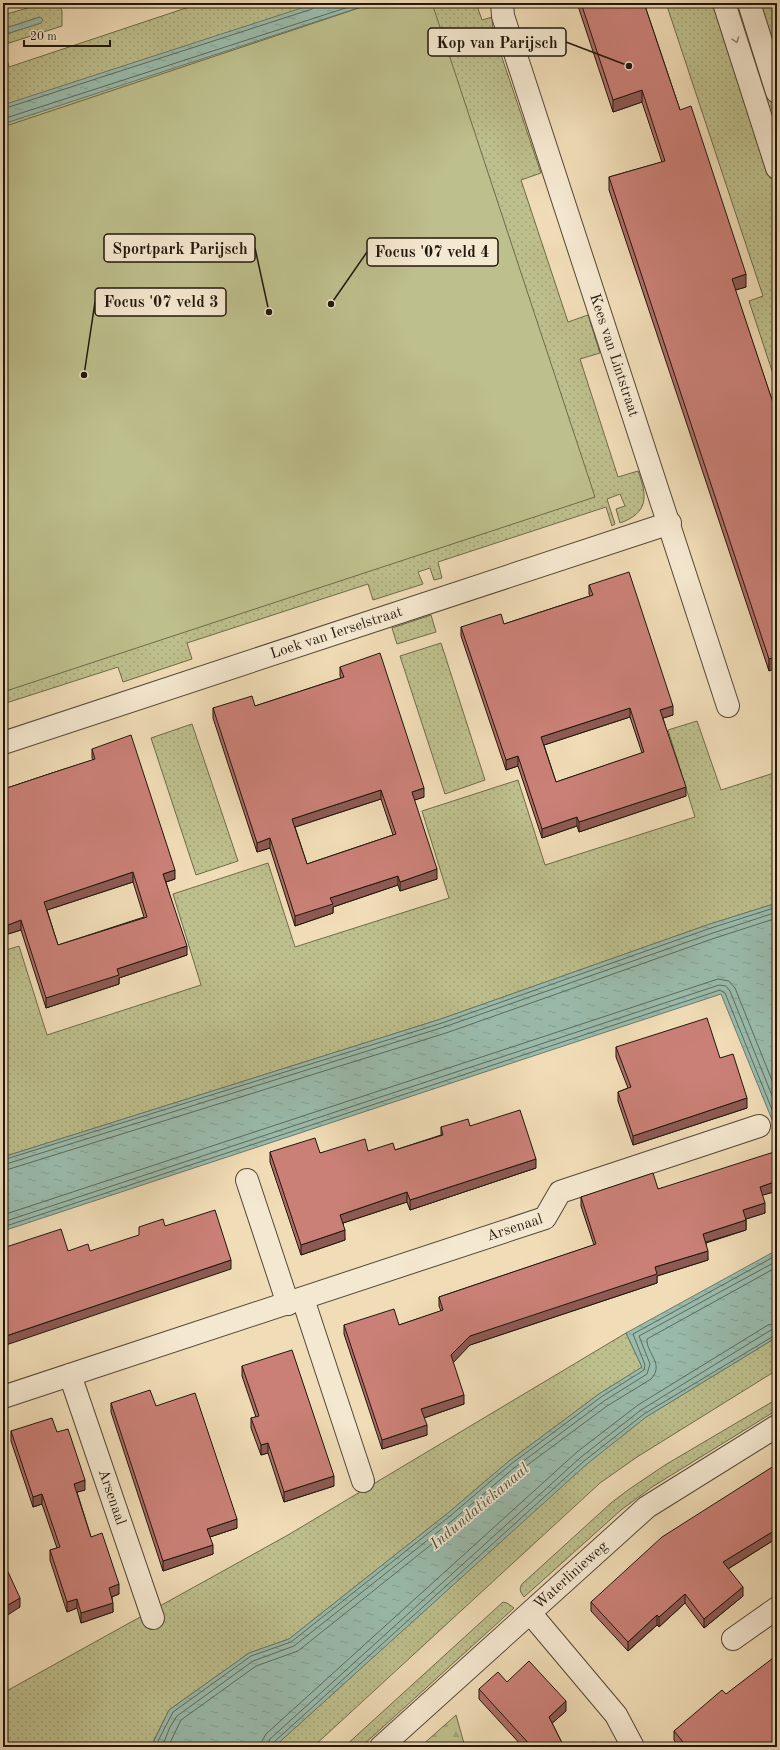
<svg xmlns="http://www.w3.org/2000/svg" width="780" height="1750" font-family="'Old Standard TT',serif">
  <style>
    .grass { fill: url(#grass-dots); stroke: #6e6b4c }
    .forest { fill: url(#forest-firs); stroke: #6e6b4c }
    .pitch { fill: #bdbf8c; stroke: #6e6b4c }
    .water { fill: url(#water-ripples); stroke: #697a6d }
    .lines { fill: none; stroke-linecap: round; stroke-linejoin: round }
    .shore { stroke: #5d6a5c; stroke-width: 1 }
    .minor-casing { stroke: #544836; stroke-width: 24 }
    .minor { stroke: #f5e8d0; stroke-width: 22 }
    .wall { fill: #ae6e66; stroke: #20170c; fill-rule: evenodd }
    .shaded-wall { fill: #8d5a53; stroke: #20170c }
    .building { fill: #ca8077; stroke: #20170c; fill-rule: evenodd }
    .oneway { stroke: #958a78 }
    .labels { text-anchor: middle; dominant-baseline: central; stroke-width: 3.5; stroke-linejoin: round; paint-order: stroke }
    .street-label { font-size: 15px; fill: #20170c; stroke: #f5e8d0 }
    .water-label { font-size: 16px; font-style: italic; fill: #4b5144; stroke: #f5e8d0 }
    .leader { fill: none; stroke: #20170c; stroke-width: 1.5 }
    .callout-dot { fill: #20170c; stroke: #f5e8d0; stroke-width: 1.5 }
    .callout { fill: #f5e8d0; stroke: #20170c; stroke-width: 1.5 }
    .callout-label { font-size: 16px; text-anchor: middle; font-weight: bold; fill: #20170c }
  </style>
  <defs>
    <pattern id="grass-dots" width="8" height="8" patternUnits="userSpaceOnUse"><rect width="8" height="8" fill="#bdbf8c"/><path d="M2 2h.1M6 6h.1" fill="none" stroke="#a2a378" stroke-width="1.8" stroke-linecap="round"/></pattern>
    <pattern id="forest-firs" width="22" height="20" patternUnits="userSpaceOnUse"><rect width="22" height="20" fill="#bdbf8c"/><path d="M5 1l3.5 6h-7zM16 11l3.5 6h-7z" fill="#a2a378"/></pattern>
    <pattern id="water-ripples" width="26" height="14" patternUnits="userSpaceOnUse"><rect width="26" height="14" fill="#9abcad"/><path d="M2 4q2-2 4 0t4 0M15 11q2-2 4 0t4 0" fill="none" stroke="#84a194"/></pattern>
  </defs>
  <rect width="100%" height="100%" fill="#f0dcb6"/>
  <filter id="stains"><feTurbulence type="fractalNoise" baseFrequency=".005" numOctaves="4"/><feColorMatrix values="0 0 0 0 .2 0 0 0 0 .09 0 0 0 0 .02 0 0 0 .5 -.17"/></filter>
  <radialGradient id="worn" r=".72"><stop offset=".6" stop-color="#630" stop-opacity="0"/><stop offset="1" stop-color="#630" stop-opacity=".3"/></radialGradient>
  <g class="grass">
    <path d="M45,3H59L62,11V26L3,45V35L41,23L40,17L3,29V15Z"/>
    <path d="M201,3H476L482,20L492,17L493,31L541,173L521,180L568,322L588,315L600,353L580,359L618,477L638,471C648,497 648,513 620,523L616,509L625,506L620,494L607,499L615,524L612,526L606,507L438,562L442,578L434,580L430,568L418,572L423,584L373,600L368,584L187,643L192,659L123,682L118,667L3,704V61L7,60L9,67Z"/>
    <path d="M666,3H719L777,186V386L749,301L763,296Z"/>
    <path d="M735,3H741L777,116V136Z"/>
    <path d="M757,3H776L777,67Z"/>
    <path d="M431,615L436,632L397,644L392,628Z"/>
    <path d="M441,643L485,780L445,794L400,656Z"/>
    <path d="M697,721L721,790L777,772V903L710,924L441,1019L3,1157V951L19,946L47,1035L201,985L173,894L268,863L295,947L449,898L422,811L518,780L545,865L695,817L668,730Z"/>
    <path d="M192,724L238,861L196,875L151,738Z"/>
    <path d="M626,1333L642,1367L599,1394L509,1461L448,1513L289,1639L249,1653L169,1710L154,1740L153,1747H3V1693L288,1535Z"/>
    <path d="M777,1337V1370L637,1457L600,1483L313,1747H274L586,1464L646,1417Z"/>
    <path d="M777,1399V1410L652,1487L621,1510L524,1597C520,1592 519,1589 522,1584L611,1503L628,1490L665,1465Z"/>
    <path d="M503,1602L507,1603L514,1608L361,1747H344Z"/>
  </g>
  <path class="forest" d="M456,1715L465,1747H420Z"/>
  <path class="pitch" d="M374,3H432L595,497L3,692V127Z"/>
  <g class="water">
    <path d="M317,3H373L3,124V105Z"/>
    <path d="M40,17L43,20L41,23L3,35V29Z"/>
    <path d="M777,903V1132L721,994L3,1231V1157L441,1019L710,924Z"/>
    <path d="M777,1250V1337L646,1417L587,1464L274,1747H153L154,1741L169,1710L249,1653L289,1639L448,1513L509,1461L599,1394L642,1367L626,1333Z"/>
  </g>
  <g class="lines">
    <g class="shore">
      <path d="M3,109L312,9L315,3"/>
      <path d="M3,119L361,3"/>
      <path d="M3,1160L442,1023L711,928L777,907"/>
      <path d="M3,1165L444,1027L713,933L777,912"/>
      <path d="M3,1171L446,1033L715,938L777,918"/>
      <path d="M3,1215L718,979L729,981L735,988L777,1093"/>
      <path d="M3,1222L719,985L726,986L730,991L777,1108"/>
      <path d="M3,1227L720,990L725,993L777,1122"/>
      <path d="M157,1747L158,1741L173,1712L251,1656L291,1642L450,1516L511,1464L601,1397L644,1370L645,1365L633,1334L777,1255"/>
      <path d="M162,1747L170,1727L177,1716L253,1661L294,1646L453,1520L514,1468L604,1401L647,1374L650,1364L639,1336L777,1261"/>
      <path d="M168,1747L181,1720L256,1666L298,1651L457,1524L518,1472L607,1406L651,1379C665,1364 646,1353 647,1339L777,1267"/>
      <path d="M261,1747L262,1741L266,1734L577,1452L638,1405L768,1325L777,1323"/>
      <path d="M267,1747L270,1739L581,1457L641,1410L771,1330L777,1329"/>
      <path d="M272,1747L274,1742L584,1461L644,1414L777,1334"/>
    </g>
    <g class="minor-casing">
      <g id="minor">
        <path id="s1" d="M502,3L503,16C577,247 655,476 728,706"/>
        <path d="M724,3L777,168"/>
        <path d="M749,3L777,92"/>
        <path id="s2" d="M3,743L670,523"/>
        <path d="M247,1180L288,1304"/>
        <path d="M303,1299L363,1481"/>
        <path id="s3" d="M70,1375L153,1618"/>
        <path id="s4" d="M3,1397L545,1218L560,1192L759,1126"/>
        <path d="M531,1614L616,1715L633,1747"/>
        <path d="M733,1639L777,1608"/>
        <path id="s5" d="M381,1747L647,1507L777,1426"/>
      </g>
    </g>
    <use href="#minor" class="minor"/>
  </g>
  <g class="wall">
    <path d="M577,3H644L680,110L746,287L735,290L777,415L769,671L609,190V177L662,162L642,102L613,112Z"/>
    <path d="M589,585L673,715L663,718L686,796L579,832L577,826L542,838L518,766L506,770L461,636V627L504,624L590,596L589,594ZM630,717L642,753L556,782L544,745Z"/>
    <path d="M340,667L424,797L414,800L437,879L400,891L398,885L333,907V913L295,926L270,848L257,852L213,718V708L255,706L341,678L340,676ZM381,799L393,835L307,864L295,827Z"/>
    <path d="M775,706H777V723L775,718Z"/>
    <path d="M92,749L175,879L166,882L187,955L119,978V984L46,1008L21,930L8,934L3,919V778L7,788L55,772L93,760L92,758ZM133,882L144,917L58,945L47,910Z"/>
    <path d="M616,1047L720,1058L747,1108L633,1145L618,1101V1092L628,1088L616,1057Z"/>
    <path d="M470,1126L536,1168L410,1210L407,1202L343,1223L345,1240L301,1255L270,1162V1152L320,1153L395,1150L441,1135V1127Z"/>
    <path d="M777,1163V1191L762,1195L765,1213L746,1219V1230L706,1243L708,1260L657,1276V1283L470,1345L453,1362L464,1404L424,1418L427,1435L382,1449L344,1334V1325H399L441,1311L439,1306V1297L594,1245L581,1206V1197L658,1189Z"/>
    <path d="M242,1366L334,1486L284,1502L268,1453L261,1455L251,1428V1418L256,1417L242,1376Z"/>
    <path d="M111,1403L156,1406L237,1528L210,1537L213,1554L163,1571L111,1412Z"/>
    <path d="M11,1431L57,1432L85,1490L77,1492L91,1537L119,1594L112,1597L113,1612L81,1623L77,1608L67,1612L50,1560V1550L57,1548L42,1504L33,1507L11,1441Z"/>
    <path d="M777,1464V1538L728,1569L743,1596L704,1628L685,1603L659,1627L657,1625L628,1651L591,1611V1602Z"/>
    <path d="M507,1682L566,1711L552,1723L564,1747H523L479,1699V1689Z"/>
    <path d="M726,1694L777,1747H679L674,1740V1731Z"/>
  </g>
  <g class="shaded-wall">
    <path d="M642,90V102L613,112V100Z"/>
    <path d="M746,274V287L732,291V279Z"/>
    <path d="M777,656V668L769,671V659Z"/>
    <path d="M673,706V715L660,719V710Z"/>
    <path d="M630,708V717L541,746V737Z"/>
    <path d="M518,756V766L506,770V760Z"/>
    <path d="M686,787V796L579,832V822Z"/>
    <path d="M424,788V797L412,801V792Z"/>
    <path d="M381,790V799L292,828V819Z"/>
    <path d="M577,817V826L542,838V829Z"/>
    <path d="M270,838V848L257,852V843Z"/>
    <path d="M437,869V879L400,891V882Z"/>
    <path d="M175,870V879L163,883V874Z"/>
    <path d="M133,872V882L44,911V902Z"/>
    <path d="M398,876V885L333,907V913L295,926V916L330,898Z"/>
    <path d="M21,920V930L8,934V925Z"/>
    <path d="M187,946V955L119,978V984L46,1008V998L117,969Z"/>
    <path d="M747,1098V1108L633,1145V1136Z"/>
    <path d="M536,1159V1168L410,1210V1200Z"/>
    <path d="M777,1181V1191L760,1196V1187Z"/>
    <path d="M407,1192V1202L340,1224V1215Z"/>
    <path d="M765,1203V1213L743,1220V1210Z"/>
    <path d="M746,1220V1230L703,1243V1234Z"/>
    <path d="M345,1230V1240L301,1255V1245Z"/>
    <path d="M708,1251V1260L657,1276V1283L470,1345L451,1365V1355L470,1336L655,1267Z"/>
    <path d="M231,1260V1269L3,1346V1337Z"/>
    <path d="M464,1395V1404L421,1419V1409Z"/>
    <path d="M427,1425V1435L382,1449V1440Z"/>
    <path d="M268,1443V1453L261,1455V1445Z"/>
    <path d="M334,1476V1486L284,1502V1492Z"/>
    <path d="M85,1480V1490L74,1493V1484Z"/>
    <path d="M42,1494V1504L33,1507V1497Z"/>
    <path d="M237,1519V1528L207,1538V1529Z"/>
    <path d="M777,1529V1538L723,1572V1562Z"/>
    <path d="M213,1545V1554L163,1571V1561Z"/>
    <path d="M119,1584V1594L109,1598V1588Z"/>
    <path d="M743,1587V1596L704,1628V1619Z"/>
    <path d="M685,1594V1603L659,1627V1617Z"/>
    <path d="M20,1598V1607L3,1618V1608Z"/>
    <path d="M77,1599V1608L67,1612V1602Z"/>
    <path d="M113,1603V1612L81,1623V1613Z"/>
    <path d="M657,1615V1625L628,1651V1642Z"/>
    <path d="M566,1701V1711L549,1726V1717Z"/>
  </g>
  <g class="building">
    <path d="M581,3H644L680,110L691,106L746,274L732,279L777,415V656L769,659L609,177L665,161L642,90L613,100Z"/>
    <path d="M629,572L673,706L660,710L686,787L579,822L577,817L542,829L518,756L506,760L461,627L501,614L504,624L593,595L589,585ZM630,708L644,752L556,782L541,737Z"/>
    <path d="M380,653L424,788L412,792L437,869L400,882L398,876L330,898L333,904L295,916L270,838L257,843L213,708L252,696L255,706L344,677L340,667ZM381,790L396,834L307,864L292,819Z"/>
    <path d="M131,735L175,870L163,874L187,946L117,969L119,975L46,998L21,920L8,925L3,910V778L7,788L55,772L95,759L92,749ZM133,872L147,917L58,945L44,902Z"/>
    <path d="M707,1018L720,1058L733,1054L747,1098L633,1136L618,1092L631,1087L616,1047Z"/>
    <path d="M520,1110L536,1159L410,1200L407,1192L340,1215L345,1230L301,1245L270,1152L315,1138L320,1153L365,1139L368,1151L393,1143L395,1150L443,1135L441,1127L468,1119L470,1126Z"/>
    <path d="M774,1152L777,1163V1181L760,1187L765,1203L743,1210L746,1220L703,1234L708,1251L655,1267L657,1274L470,1336L451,1355L464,1395L421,1409L427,1425L382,1440L344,1325L394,1309L399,1325L443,1310L439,1297L596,1244L581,1197L653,1173L658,1189Z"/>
    <path d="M215,1210L231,1260L3,1337V1248L61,1229L68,1251L88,1244L90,1251L139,1235V1227L163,1219L165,1226Z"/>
    <path d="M292,1350L334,1476L284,1492L268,1443L261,1445L251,1418L259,1416L242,1366Z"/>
    <path d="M150,1390L156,1406L195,1393L237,1519L207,1529L213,1545L163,1561L111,1403Z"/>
    <path d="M52,1418L57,1432L68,1429L85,1480L74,1484L91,1537L102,1533L119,1584L109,1588L113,1603L81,1613L77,1599L67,1602L50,1550L60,1547L42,1494L33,1497L11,1431Z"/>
    <path d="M777,1464V1529L723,1562L743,1587L704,1619L685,1594L659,1617L657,1615L628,1642L591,1602L662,1537Z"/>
    <path d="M3,1561L20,1598L3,1608Z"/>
    <path d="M777,1655V1747H687L674,1731L722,1690L726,1694Z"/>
    <path d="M529,1661L566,1701L549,1717L564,1747H532L479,1689L498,1672L507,1682Z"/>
    <path d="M594,1742L597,1747H585Z"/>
  </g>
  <defs><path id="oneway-chevron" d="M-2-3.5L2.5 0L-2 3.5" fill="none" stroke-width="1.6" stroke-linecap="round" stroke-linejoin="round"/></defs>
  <use class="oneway" href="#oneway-chevron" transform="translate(736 40) rotate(72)"/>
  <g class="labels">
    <g class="street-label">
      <text stroke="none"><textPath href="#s1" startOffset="370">Kees van Lintstraat</textPath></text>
      <text stroke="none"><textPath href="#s2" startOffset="351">Loek van Ierselstraat</textPath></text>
      <text stroke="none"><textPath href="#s4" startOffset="539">Arsenaal</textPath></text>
      <text stroke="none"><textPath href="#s3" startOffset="129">Arsenaal</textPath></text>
      <text stroke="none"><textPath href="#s5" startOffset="256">Waterlinieweg</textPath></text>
    </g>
    <g class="water-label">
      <text transform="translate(480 1507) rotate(-40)">Indundatiekanaal</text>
    </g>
  </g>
  <path class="leader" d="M629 66L566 42M269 312L255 248M331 304L367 252M84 375L95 302"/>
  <g class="callout-dot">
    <circle cx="629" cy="66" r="4"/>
    <circle cx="269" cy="312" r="4"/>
    <circle cx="331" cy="304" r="4"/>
    <circle cx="84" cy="375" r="4"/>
  </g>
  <g class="callout">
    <rect x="428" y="28" width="138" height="28" rx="4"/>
    <rect x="104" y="234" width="151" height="28" rx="4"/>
    <rect x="367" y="238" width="131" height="28" rx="4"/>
    <rect x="95" y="288" width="131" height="28" rx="4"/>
  </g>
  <g class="callout-label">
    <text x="497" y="48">Kop van Parijsch</text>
    <text x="180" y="254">Sportpark Parijsch</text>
    <text x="432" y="257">Focus '07 veld 4</text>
    <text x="161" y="307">Focus '07 veld 3</text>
  </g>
  <rect width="780" height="1750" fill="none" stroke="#f0dcb6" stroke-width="16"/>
  <rect x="4" y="4" width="772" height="1742" fill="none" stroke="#20170c" stroke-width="2"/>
  <rect x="8" y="8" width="764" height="1734" fill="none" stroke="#20170c"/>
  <path d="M24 40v6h86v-6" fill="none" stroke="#20170c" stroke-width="2"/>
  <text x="30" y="40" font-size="12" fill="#20170c" stroke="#f5e8d0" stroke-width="3" paint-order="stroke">20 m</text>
  <rect width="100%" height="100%" filter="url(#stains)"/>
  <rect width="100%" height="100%" fill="url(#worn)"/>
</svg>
